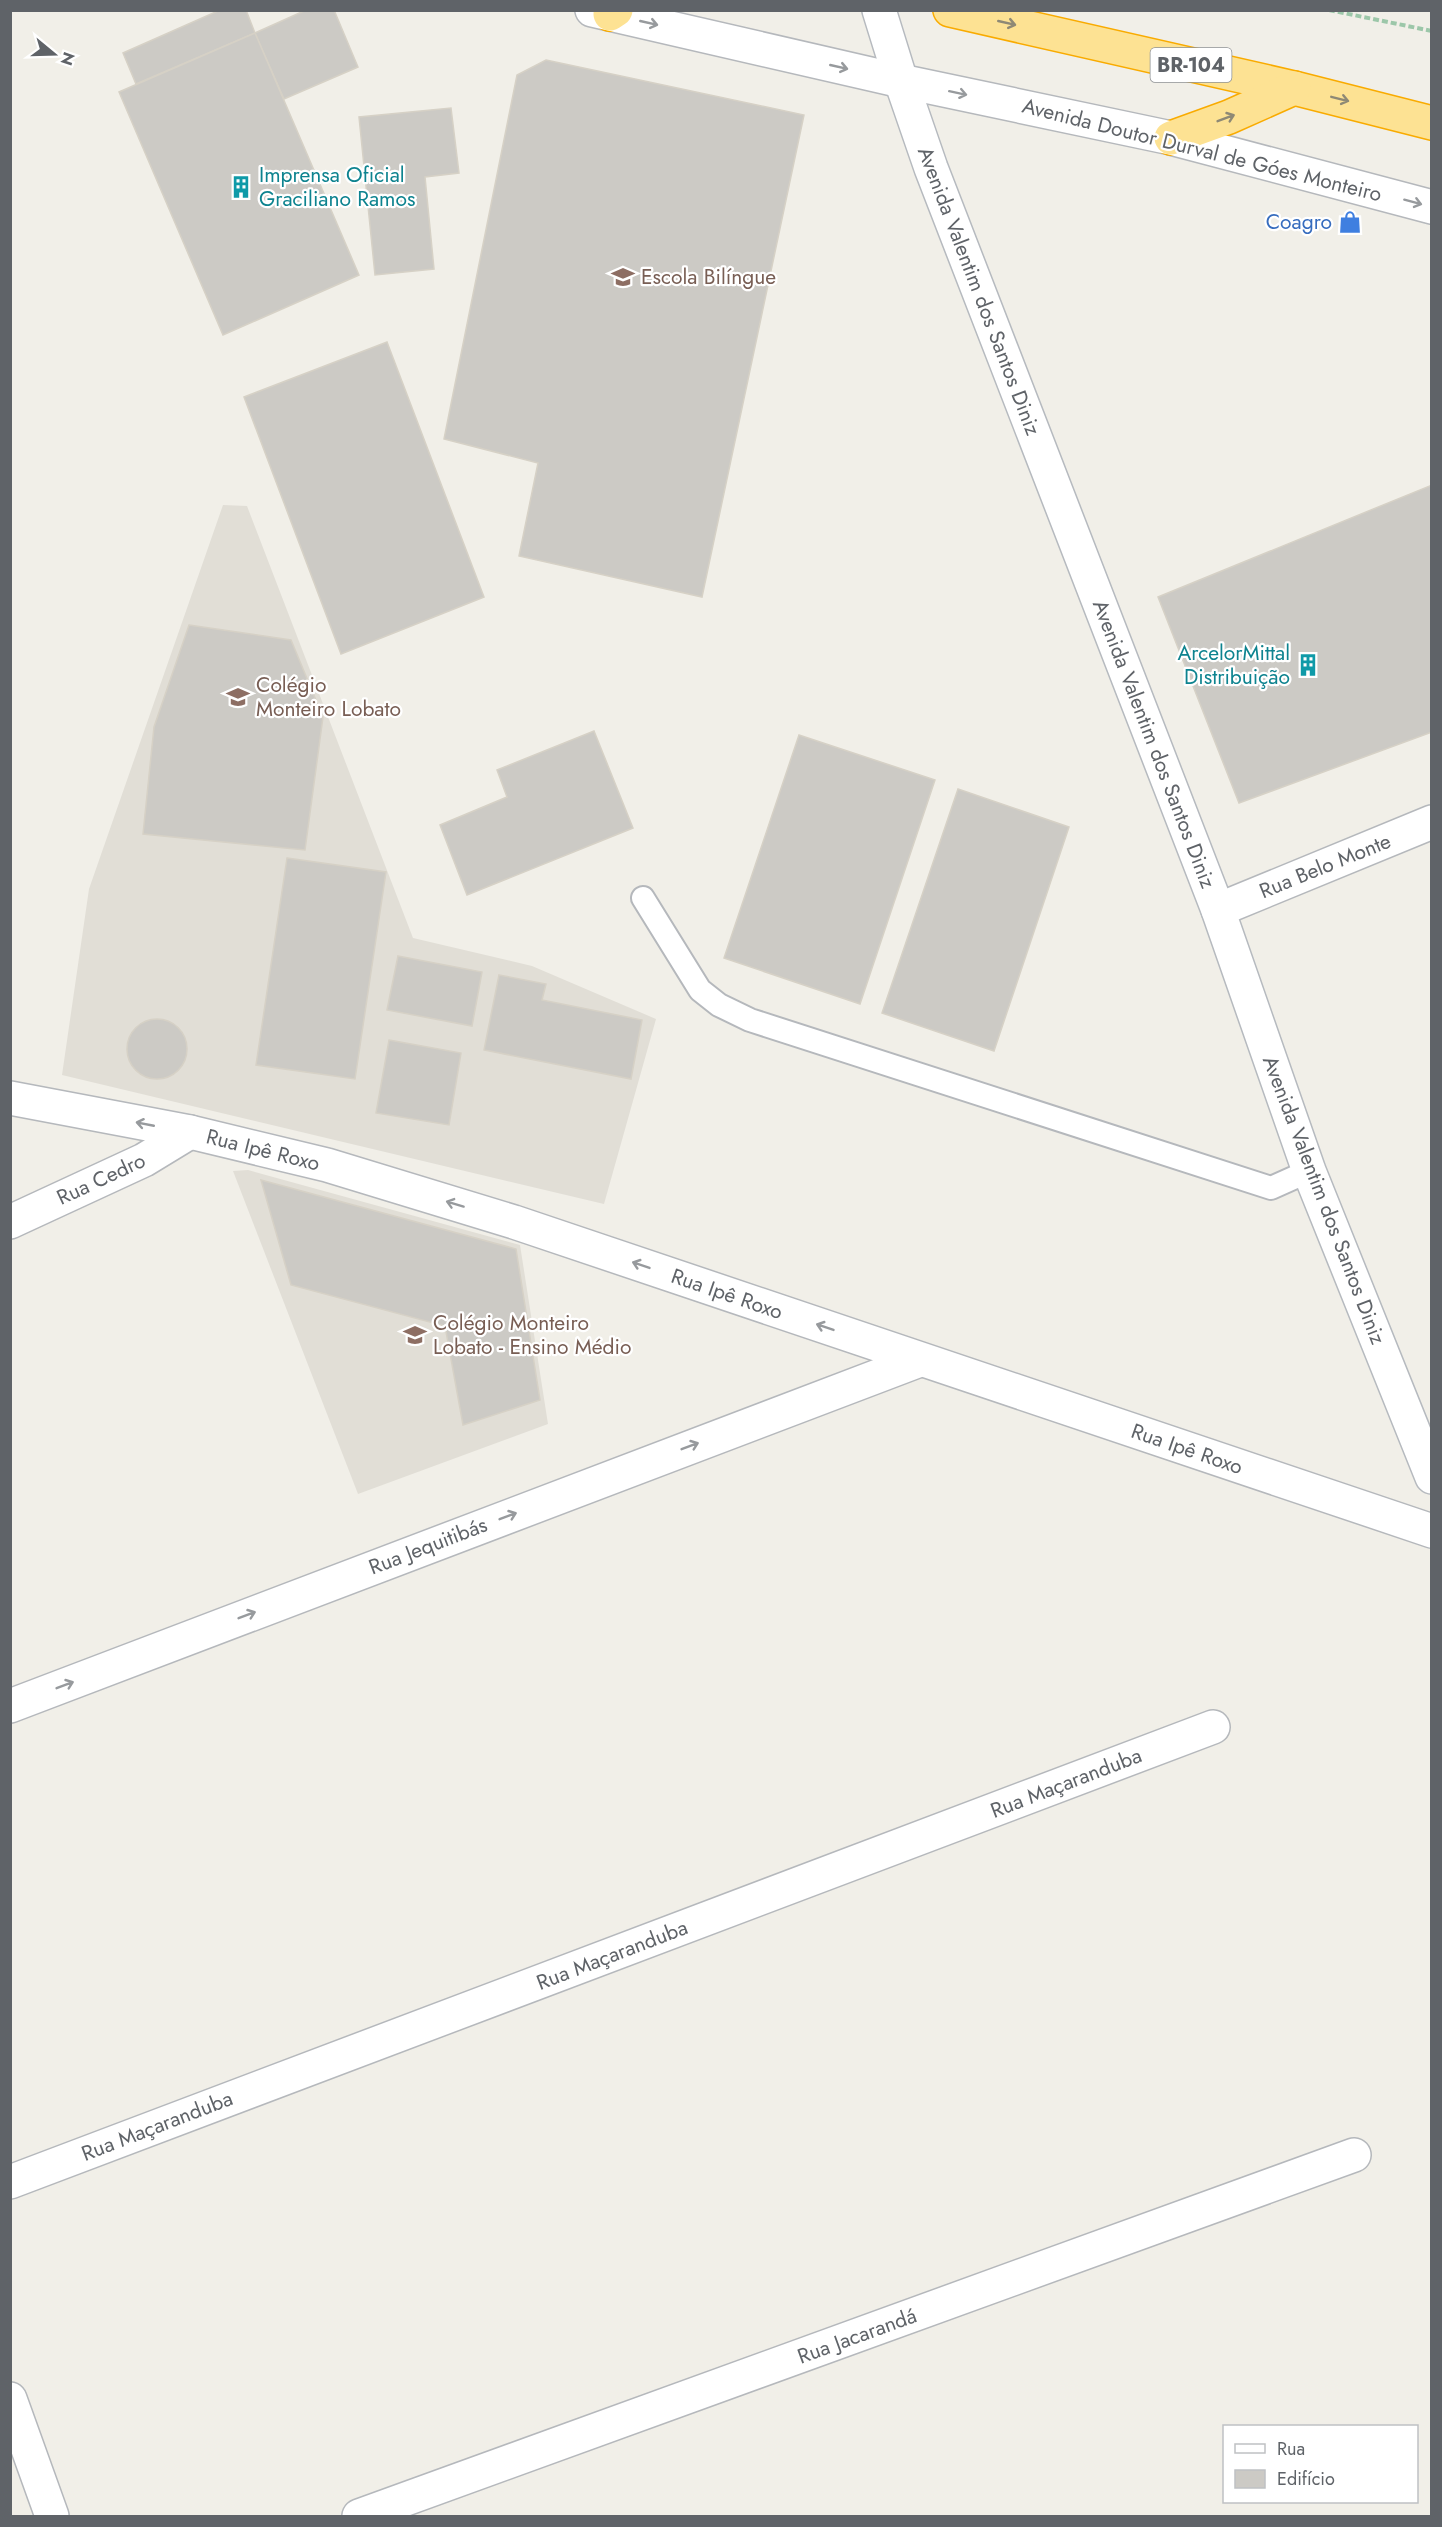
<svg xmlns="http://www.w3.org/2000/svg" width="1442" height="2527" font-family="Jost,sans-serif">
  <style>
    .education { fill: #e1ded6 }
    .building { fill: #cccac5; stroke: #d6d1c6; stroke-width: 1.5 }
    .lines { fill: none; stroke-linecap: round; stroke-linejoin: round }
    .lane-casing { stroke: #b5b8bc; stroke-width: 26 }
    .street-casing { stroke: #b5b8bc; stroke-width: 36 }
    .secondary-casing { stroke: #b6babf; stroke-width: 36 }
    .highway-casing { stroke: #f9ab00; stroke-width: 36 }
    .path { stroke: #9cc7a9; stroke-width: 4; stroke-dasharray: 6 3; stroke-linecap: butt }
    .lane { stroke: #fff; stroke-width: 22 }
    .street { stroke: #fff; stroke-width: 33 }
    .secondary { stroke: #fff; stroke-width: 33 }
    .highway { stroke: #fde293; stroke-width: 33 }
    .oneway { stroke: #979a9d }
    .oneway2 { stroke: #8e8975 }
    .labels { text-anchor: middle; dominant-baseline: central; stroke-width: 4.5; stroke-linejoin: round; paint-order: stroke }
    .shield { fill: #fff; stroke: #8f9295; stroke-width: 1.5 }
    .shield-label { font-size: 20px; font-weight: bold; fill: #5f6368 }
    .street-label { font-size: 21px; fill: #5f6368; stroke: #fff }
    .culture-label { font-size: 21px; fill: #0d838f; stroke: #fff; text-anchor: start }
    .shop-label { font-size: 21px; fill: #366cbe; stroke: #fff; text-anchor: end }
    .education-label { font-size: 21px; fill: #785e54; stroke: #fff; text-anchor: start }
  </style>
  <rect width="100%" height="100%" fill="#f1efe8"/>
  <g class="education">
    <path d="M223,505L247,506L413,938L532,966L656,1019L604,1204L62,1075L89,889Z"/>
    <path d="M248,1170L520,1245L548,1424L358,1494L233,1171Z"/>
  </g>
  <g class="building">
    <path d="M220,10H246L255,33L136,84L123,53Z"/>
    <path d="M306,10H334L358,67L284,99L255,33Z"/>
    <path d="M255,33L359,275L223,335L119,92Z"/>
    <path d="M546,60L804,115L702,597L519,556L538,463L444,439L517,75Z"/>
    <path d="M451,108L459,173L425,177L434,269L375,275L359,117Z"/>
    <path d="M387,342L484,597L341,654L244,397Z"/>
    <path d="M1432,485V732L1239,803L1158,597Z"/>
    <path d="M189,625L291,640L323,717L305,850L143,834L154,727Z"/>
    <path d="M594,731L633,828L467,895L440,825L507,797L497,770Z"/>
    <path d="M799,735L935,780L860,1004L724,958Z"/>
    <path d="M958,789L1069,827L994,1051L882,1013Z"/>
    <path d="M287,858L386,872L355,1079L256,1065Z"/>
    <path d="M398,956L482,972L472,1026L387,1010Z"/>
    <path d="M499,975L546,984L542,1000L642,1020L631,1079L484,1050Z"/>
    <circle cx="157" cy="1049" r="30"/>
    <path d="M389,1040L461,1053L449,1125L376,1113Z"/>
    <path d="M261,1180L516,1249L540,1400L463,1425L445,1326L291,1285Z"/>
  </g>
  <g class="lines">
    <g class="lane-casing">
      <path id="lane" d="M643,898L700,990L719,1005L750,1020L1271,1188L1309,1171"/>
    </g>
    <g class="street-casing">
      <g id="street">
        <path d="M592,10L901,81L1171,138L1432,207"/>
        <path d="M1218,910L1432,822"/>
        <path d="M10,1098L190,1132L327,1165L514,1222L1432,1531"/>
        <path d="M10,1222L144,1160L190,1132"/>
        <path d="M10,1706L920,1360"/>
        <path d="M10,2182L1213,1727"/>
        <path d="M10,2399L52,2516"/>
        <path d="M359,2516L1354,2155"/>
      </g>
    </g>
    <g class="secondary-casing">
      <path id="secondary" d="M879,10L901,81L931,168L1218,910L1309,1171L1432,1477"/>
    </g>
    <g class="highway-casing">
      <g id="highway">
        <path d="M950,10L1294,88L1432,123"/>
        <path d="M610,14L616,10"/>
        <path d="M1171,138L1229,117L1294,88"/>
      </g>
    </g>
    <path class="path" d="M1329,10L1432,31"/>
    <use href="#lane" class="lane"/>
    <use href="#street" class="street"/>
    <use href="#secondary" class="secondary"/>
    <use href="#highway" class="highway"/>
  </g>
  <defs><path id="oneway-shaft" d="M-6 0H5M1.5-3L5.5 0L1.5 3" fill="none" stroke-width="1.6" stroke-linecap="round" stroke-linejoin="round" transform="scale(1.5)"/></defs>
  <g class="oneway">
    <use href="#oneway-shaft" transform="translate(649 23) rotate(13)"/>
    <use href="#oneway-shaft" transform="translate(839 67) rotate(13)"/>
    <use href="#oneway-shaft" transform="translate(958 93) rotate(12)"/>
    <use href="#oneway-shaft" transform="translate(1413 202) rotate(15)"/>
    <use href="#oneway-shaft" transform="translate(145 1124) rotate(-169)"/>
    <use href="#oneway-shaft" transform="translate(455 1204) rotate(-163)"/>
    <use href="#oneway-shaft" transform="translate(641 1265) rotate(-161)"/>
    <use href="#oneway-shaft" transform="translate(825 1327) rotate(-161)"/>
    <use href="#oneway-shaft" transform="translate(690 1446) rotate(-21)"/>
    <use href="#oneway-shaft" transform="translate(508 1516) rotate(-21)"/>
    <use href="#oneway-shaft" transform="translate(247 1615) rotate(-21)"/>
    <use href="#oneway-shaft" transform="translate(65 1685) rotate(-21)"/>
  </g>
  <g class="oneway2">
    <use href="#oneway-shaft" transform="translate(1007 23) rotate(13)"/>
    <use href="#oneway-shaft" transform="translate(1340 99) rotate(14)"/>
    <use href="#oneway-shaft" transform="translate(1226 118) rotate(-21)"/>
  </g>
  <defs>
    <g id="building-bare" transform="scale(1.8)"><path d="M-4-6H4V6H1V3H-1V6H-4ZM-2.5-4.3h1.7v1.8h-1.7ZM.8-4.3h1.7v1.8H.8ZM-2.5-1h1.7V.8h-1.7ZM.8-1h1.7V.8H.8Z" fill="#0f9aa8" stroke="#fff" stroke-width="2.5" paint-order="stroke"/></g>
    <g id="shop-bare" transform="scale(1.8)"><path d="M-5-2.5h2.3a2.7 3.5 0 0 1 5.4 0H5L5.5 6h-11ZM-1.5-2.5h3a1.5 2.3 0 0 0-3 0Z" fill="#3f7fe0" stroke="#fff" stroke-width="2.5" paint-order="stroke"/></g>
    <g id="university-bare" transform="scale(1.8)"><path d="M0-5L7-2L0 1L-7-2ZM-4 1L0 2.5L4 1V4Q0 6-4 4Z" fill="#8d6e63" stroke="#fff" stroke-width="2.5" paint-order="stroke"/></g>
    <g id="school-bare" transform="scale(1.8)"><path d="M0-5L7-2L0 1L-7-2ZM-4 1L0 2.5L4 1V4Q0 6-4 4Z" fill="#8d6e63" stroke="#fff" stroke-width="2.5" paint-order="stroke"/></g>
  </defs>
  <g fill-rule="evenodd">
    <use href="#building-bare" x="241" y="187"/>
    <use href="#shop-bare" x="1350" y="222"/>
    <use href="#university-bare" x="623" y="277"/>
    <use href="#building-bare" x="1308" y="665"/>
    <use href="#school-bare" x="238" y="697"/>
    <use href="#school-bare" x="415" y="1335"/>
  </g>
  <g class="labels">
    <rect class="shield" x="1150.5" y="48" width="81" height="34" rx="4.5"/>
    <g class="shield-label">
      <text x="1191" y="65">BR-104</text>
    </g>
    <g class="street-label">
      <text transform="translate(1202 150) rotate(14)">Avenida Doutor Durval de Góes Monteiro</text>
      <text transform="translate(979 291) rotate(69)">Avenida Valentim dos Santos Diniz</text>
      <text transform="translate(1154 744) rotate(69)">Avenida Valentim dos Santos Diniz</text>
      <text transform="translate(1325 866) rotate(-22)">Rua Belo Monte</text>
      <text transform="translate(263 1150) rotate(14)">Rua Ipê Roxo</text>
      <text transform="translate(101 1179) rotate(-25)">Rua Cedro</text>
      <text transform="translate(1324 1200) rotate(69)">Avenida Valentim dos Santos Diniz</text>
      <text transform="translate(727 1294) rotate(19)">Rua Ipê Roxo</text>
      <text transform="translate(1187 1449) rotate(19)">Rua Ipê Roxo</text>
      <text transform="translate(428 1546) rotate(-21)">Rua Jequitibás</text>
      <text transform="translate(1066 1783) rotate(-21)">Rua Maçaranduba</text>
      <text transform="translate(612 1955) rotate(-21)">Rua Maçaranduba</text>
      <text transform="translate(157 2126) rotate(-21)">Rua Maçaranduba</text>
      <text transform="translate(857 2336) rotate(-20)">Rua Jacarandá</text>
    </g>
    <g class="culture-label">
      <text x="259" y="175">Imprensa Oficial<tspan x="259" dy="24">Graciliano Ramos</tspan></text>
      <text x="1290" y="653" text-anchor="end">ArcelorMittal<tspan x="1290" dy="24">Distribuição</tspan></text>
    </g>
    <g class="shop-label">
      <text x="1332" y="222">Coagro</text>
    </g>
    <g class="education-label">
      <text x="641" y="277">Escola Bilíngue</text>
      <text x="256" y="685">Colégio<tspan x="256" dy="24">Monteiro Lobato</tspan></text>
      <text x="433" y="1323">Colégio Monteiro<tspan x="433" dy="24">Lobato - Ensino Médio</tspan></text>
    </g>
  </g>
  <rect width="1442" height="2527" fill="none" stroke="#5f6368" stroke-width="24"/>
  <rect x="1223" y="2425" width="195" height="78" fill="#ffffff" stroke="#bfc1c3" stroke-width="1.5"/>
  <rect x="1235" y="2444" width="30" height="9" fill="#ffffff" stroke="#bfc1c3" stroke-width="1.5"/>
  <text x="1277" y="2455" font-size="18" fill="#5f6368">Rua</text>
  <rect x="1235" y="2470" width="30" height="18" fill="#cccac5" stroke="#bfc1c3" stroke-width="1.5"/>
  <text x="1277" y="2485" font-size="18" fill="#5f6368">Edifício</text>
  <g transform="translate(54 54) rotate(109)" stroke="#ffffff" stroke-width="4.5" paint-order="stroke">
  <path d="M0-4.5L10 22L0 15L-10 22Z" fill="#5f6368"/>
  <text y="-9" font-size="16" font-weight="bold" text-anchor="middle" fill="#5f6368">N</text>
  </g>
</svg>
